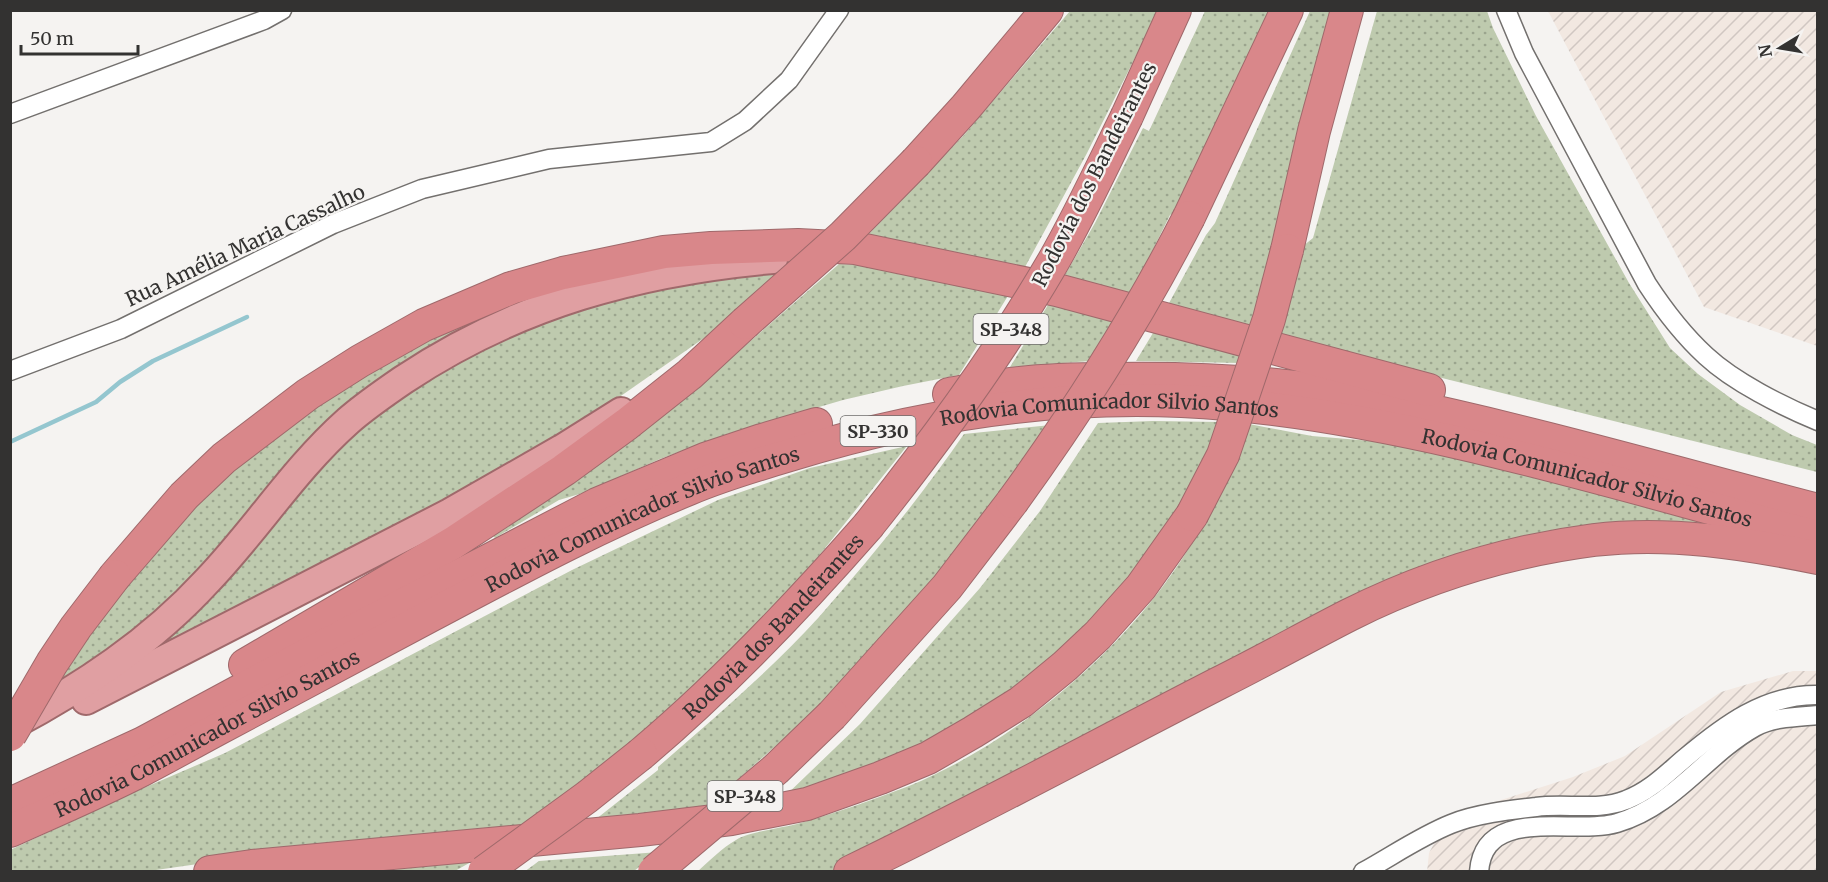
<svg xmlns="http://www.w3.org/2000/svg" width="1828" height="882" font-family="Merriweather,serif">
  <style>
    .industrial { fill: url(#industrial-furrows) }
    .green { fill: url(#green-dots) }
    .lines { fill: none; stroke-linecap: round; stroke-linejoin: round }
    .stream { stroke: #94c6cf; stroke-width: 4.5 }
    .minor-casing { stroke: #73706e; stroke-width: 21 }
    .trunk-casing { stroke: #9f696b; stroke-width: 32 }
    .motorway-casing { stroke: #9f696b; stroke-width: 34 }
    .minor { stroke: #fff; stroke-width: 18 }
    .trunk { stroke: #e09fa2; stroke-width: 28 }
    .motorway { stroke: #d9878a; stroke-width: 32 }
    .motorway-bridge-casing { stroke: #9f696b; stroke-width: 34; stroke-linecap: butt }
    .motorway-bridge { stroke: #d9878a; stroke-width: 32 }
    .labels { text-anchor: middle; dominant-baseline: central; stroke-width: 4.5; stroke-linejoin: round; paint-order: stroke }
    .shield { fill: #f5f3f1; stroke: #6d6c6b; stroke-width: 1.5 }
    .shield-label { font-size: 18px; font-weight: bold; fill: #333231 }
    .street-label { font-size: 20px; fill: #333231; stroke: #f5f3f1 }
  </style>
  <defs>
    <pattern id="industrial-furrows" width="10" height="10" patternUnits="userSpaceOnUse" patternTransform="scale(1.5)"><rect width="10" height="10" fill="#f2e8e1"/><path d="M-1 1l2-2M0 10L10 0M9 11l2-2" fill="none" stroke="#d0c7c2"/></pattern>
    <pattern id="green-dots" width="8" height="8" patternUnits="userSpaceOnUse" patternTransform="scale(1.5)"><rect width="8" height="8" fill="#becaae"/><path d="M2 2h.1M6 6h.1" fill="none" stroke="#9ba58e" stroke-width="1.8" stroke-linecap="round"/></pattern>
  </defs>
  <rect width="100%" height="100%" fill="#f5f3f1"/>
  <g class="industrial">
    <path d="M1548,11H1817V346L1704,307Z"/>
    <path d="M1793,671H1817V871L1427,872L1429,853L1448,817L1573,777L1625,756L1721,692Z"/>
  </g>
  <g class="green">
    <path d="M1070,11H1157L1136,56L1086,155L1025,267L941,249L866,237L964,135Z"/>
    <path d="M1205,11H1274L1178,211L1170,215L1137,282L1129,295L1065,275L1095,223L1143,128L1149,131Z"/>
    <path d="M1310,11H1336L1253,327L1168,305L1206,235L1215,223Z"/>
    <path d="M1377,11H1487L1493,28L1536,116L1629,283L1670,348L1698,374L1740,405L1792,435L1817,445V472L1382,363L1280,334L1303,246L1313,238Z"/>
    <path d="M839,264L877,266L1011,291L959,375L903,386L843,400L727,434L660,459L583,493L559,500L495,538L491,534L699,386Z"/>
    <path d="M788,265L717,329L605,407L544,444L355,549L140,660L371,411L539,316L751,267Z"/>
    <path d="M1051,300L1117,317L1090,361L1010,367Z"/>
    <path d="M500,309L503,316L441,348L192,586L44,702L102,611L215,484L328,398L403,353Z"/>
    <path d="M1156,328L1244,352L1240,363L1136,361Z"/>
    <path d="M1153,421L1220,422L1193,482L1172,521L1123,592L1043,670L938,740L781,800L860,724L980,588L1040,511L1098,423Z"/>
    <path d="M1249,424L1312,436L1383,442L1412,447L1557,483L1706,524L1707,530L1548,540L1104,731L834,871L697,872C709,861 722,848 736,840C748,832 782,828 797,824C835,813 873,800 909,786C1014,743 1121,653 1182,559C1210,517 1228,470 1249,424Z"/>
    <path d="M1051,425L958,555L798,732L789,734L700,813L586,827L658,770V767C713,719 770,671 819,617C870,559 920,498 964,434Z"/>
    <path d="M907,446L793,588L736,647L685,695L602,766L513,832L205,863L142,872L11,871L10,850L139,790L225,753L572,570L718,500L810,468Z"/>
    <path d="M659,852L634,871L524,872L539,861Z"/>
    <path d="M471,862L455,871H379Z"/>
  </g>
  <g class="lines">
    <path class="stream" d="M10,442L96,402L120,382L153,361L247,317"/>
    <g class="minor-casing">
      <g id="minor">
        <path d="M1506,10L1524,53L1647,284C1664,310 1682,334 1706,356C1734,382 1782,406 1818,421"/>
        <path d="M10,114L264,20L282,10"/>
        <path d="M10,371L121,329L333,224L422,189L549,159L711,142L745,121L789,80L839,10"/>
        <path d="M1363,872C1392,856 1421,836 1451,824C1475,814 1509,810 1536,807C1565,803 1599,811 1626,800C1650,791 1666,774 1685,758C1723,726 1765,694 1818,695"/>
        <path d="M1479,872C1484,804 1574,836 1617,823C1675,806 1705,755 1755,727C1773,717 1797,717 1818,715"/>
      </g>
    </g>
    <g class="trunk-casing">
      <g id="trunk">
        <path d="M86,700L450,513L562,449L621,412"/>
        <path d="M10,726C83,687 151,642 207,581C256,530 294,469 348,421C365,406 384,393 403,380C517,304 638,271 773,259"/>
      </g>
    </g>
    <g class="motorway-casing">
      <g id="motorway">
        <path d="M1127,116L1175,10"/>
        <path d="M916,162L966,107L1047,10"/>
        <path d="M1189,217L1287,10"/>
        <path d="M1287,250L1314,131L1347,10"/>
        <path d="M949,394C967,391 985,387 1003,385C1037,380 1072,379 1107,379C1201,377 1298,383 1391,402C1534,432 1676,473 1818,510"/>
        <path d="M115,576L184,496L224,458L308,394L360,361L424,325L511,288L563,273L664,252L711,248L798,245L855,248L1057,290L1429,390"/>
        <path d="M245,665L453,543L564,470L627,424L690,374L745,323"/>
        <path d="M832,715L947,587L1012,502"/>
        <path id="s1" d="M641,754C724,684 797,607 868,526"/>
        <path d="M10,804L143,743L310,653L597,504L705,459L762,440L816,424"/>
        <path id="s2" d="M10,831C54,811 99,792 142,770C167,757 192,743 218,729C288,691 359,654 430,616C515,571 600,525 689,489C722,475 756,465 790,455C931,411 1079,391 1227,404C1425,422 1625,487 1818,537"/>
        <path d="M210,872L252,866L640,830L731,819L807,804L880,778L928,758L973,732L1021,702L1065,666L1098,635L1141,587L1192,515"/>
        <path d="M850,872C975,812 1096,746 1219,683C1263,661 1306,637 1349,615C1425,577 1509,551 1594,540C1669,531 1744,543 1818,558"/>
      </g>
    </g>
    <use href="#minor" class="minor"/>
    <use href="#trunk" class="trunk"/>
    <use href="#motorway" class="motorway"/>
    <g class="motorway-bridge-casing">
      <g id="motorway-bridge">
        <path d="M745,323L843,236L916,162"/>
        <path d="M1012,502C1078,411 1138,317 1189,217"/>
        <path d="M1192,515L1223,455L1269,319L1287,250"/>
        <path d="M868,526C935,442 999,355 1053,262C1080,215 1103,165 1127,116"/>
        <path d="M10,735L52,663L76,627L115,576"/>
        <path d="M484,872L587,797L641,754"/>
        <path d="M654,872L776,769L832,715"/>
      </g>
    </g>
    <use href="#motorway-bridge" class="motorway-bridge"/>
  </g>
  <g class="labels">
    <g class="shield">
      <rect x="973.5" y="314" width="75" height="30" rx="4.5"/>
      <rect x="840.5" y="416" width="75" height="30" rx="4.5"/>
      <rect x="707.5" y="781" width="75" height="30" rx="4.5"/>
    </g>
    <g class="shield-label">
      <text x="1011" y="329">SP-348</text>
      <text x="878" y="431">SP-330</text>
      <text x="745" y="796">SP-348</text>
    </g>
    <g class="street-label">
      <text transform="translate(1094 174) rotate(-63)">Rodovia dos Bandeirantes</text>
      <text transform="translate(245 245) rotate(-25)">Rua Amélia Maria Cassalho</text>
      <text stroke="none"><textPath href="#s2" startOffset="1192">Rodovia Comunicador Silvio Santos</textPath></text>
      <text stroke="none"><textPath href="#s2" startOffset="1678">Rodovia Comunicador Silvio Santos</textPath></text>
      <text stroke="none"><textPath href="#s2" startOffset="706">Rodovia Comunicador Silvio Santos</textPath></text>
      <text stroke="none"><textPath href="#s1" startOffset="184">Rodovia dos Bandeirantes</textPath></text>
      <text stroke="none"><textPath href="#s2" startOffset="220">Rodovia Comunicador Silvio Santos</textPath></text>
    </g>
  </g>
  <rect width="1828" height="882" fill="none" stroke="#333231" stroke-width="24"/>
  <g transform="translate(1780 48) rotate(259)" stroke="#f5f3f1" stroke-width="4.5" paint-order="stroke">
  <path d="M0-4.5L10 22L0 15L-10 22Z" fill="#333231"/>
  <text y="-9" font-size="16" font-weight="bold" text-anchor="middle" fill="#333231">N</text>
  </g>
  <path d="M21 45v9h117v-9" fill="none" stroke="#333231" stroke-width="3"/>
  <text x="30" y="45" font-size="18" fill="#333231" stroke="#f5f3f1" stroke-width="4.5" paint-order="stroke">50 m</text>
</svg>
